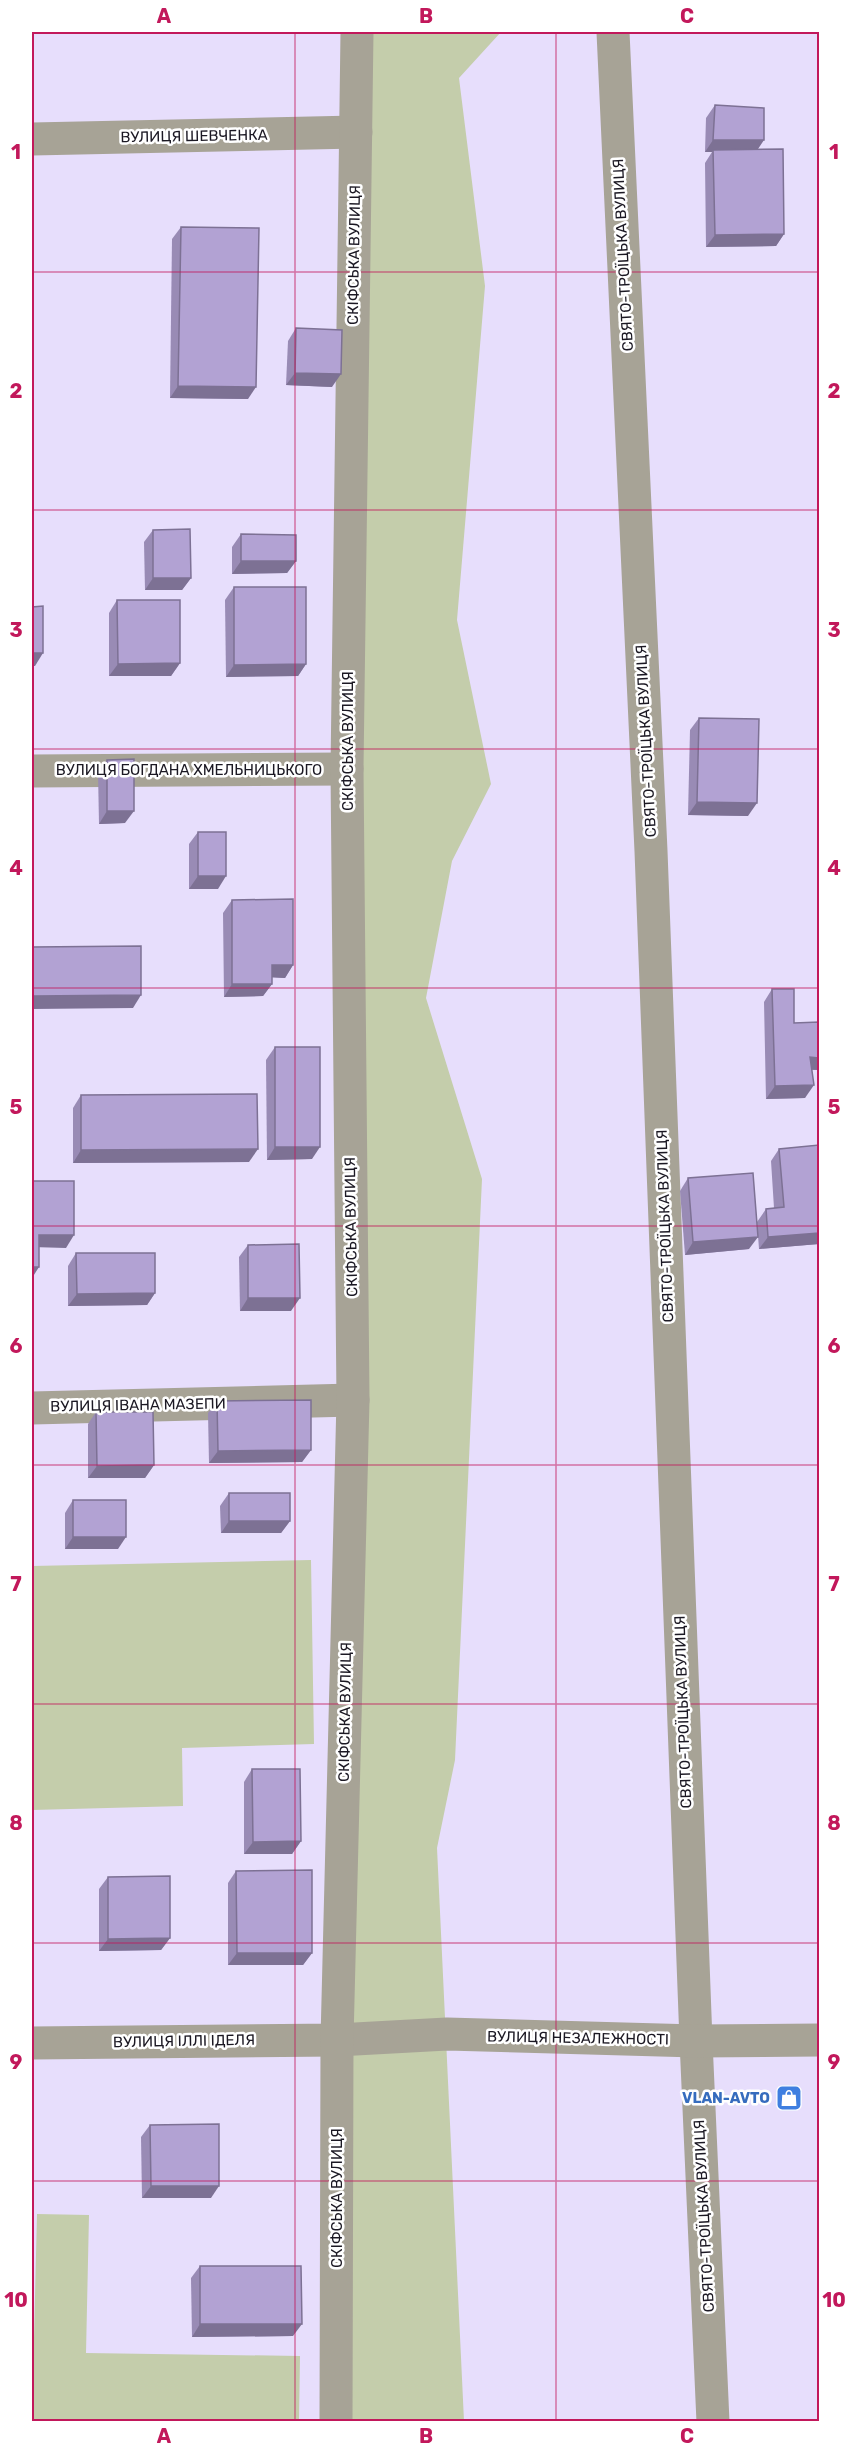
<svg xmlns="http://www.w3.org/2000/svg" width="851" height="2453" font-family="Rubik,sans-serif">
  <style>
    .green { fill: #c4cdab }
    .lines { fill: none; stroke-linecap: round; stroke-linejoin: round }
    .street { stroke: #a7a396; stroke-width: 33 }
    .wall { fill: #998bb5 }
    .shaded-wall { fill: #7d7194 }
    .building { fill: #b2a2d3; stroke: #7d7194; stroke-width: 1.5 }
    .grid { fill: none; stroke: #c2185b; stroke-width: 1.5; stroke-opacity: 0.55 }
    .labels { text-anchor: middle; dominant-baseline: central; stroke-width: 5; stroke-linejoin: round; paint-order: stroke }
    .street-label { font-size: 15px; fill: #1b1823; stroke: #fff }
    .shop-label { font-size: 15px; font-weight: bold; fill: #366cbe; stroke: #fff; text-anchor: end }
    .neatline { fill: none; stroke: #c2185b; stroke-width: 2 }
    .grid-label { font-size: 20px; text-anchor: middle; font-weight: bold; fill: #c2185b }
  </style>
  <rect width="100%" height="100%" fill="#e7defc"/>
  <g class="green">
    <path d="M357,32H501L459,78L485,286L457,620L491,784L452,861L426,998L482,1179L455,1760L437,1848L464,2421L336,2422Z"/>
    <path d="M311,1560L314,1744L182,1748L183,1806L32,1810V1566Z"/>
    <path d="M37,2214L89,2215L86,2353L300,2356L299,2421H32Z"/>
  </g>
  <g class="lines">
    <g class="street">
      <path d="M613,32L651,851L696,2041L713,2422"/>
      <path d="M32,139L356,132"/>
      <path d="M32,771L347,769"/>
      <path d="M32,1408L353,1400"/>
      <path d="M32,2043L337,2040L447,2034L696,2041L820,2040"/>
      <path d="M336,2422L337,2040L353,1400L347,769L357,32"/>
    </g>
  </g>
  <g class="wall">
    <path d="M715,105L758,149L784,234L776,246L706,247L705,163L712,152H705L706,118Z"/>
    <path d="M181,227L248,399L170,398L172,239Z"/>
    <path d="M296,328L332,387L286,385L288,341Z"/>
    <path d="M153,530L191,578L182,590H145L144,542Z"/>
    <path d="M241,534L296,561L287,573L232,574V547Z"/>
    <path d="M234,587L306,664L298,676L226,677L225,600Z"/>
    <path d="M117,600L180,663L171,676H109V613Z"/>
    <path d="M699,718L748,816L688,815L690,730Z"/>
    <path d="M107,760L125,823L99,824L98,772Z"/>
    <path d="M198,832L218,889H189V844Z"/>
    <path d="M232,900L293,965L285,978L272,977V984L263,996L224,997L223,913Z"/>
    <path d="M772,989L794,1023L819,1022V1070H812L805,1098L766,1099L764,1002Z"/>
    <path d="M275,1047L312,1159L267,1160L266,1060Z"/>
    <path d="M81,1095L249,1162L73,1163V1108Z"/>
    <path d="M819,1145V1244L759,1249L757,1222L766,1209L774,1208L771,1161L779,1149Z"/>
    <path d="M688,1178L749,1249L685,1255L680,1191Z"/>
    <path d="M248,1245L291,1311H240L239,1257Z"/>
    <path d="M76,1253L155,1293L147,1305L68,1306V1266Z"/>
    <path d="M217,1401L311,1450L302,1462L209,1463L208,1413Z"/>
    <path d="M96,1412L154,1465L145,1478H88V1424Z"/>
    <path d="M229,1493L290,1521L281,1533H221L220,1506Z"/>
    <path d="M73,1500L118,1549H65V1513Z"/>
    <path d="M252,1769L301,1841L292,1854H244V1782Z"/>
    <path d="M236,1871L312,1953L303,1965H228V1883Z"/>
    <path d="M108,1877L170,1938L161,1950L99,1951V1889Z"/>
    <path d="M150,2125L211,2198H142L141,2137Z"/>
    <path d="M200,2266L293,2336L192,2337L191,2278Z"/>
  </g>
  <g class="shaded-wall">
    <path d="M713,140H764L756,152L713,150L712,152H705Z"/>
    <path d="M784,234L776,246L706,247L715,235Z"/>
    <path d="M295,373L341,374L332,387L286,385Z"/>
    <path d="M178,386L256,387L248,399L170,398Z"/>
    <path d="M241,561H296L287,573L232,574Z"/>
    <path d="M153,578H191L182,590H145Z"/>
    <path d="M32,653H43L35,666H32Z"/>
    <path d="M180,663L171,676H109L118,664Z"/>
    <path d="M306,664L298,676L226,677L234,665Z"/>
    <path d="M697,802L757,803L748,816L688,815Z"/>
    <path d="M107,811H134L125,823L99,824Z"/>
    <path d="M198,876H226L218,889H189Z"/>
    <path d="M272,965H293L285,978L263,977Z"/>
    <path d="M232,984H272L263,996L224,997Z"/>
    <path d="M141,995L133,1008L32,1009V996Z"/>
    <path d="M810,1057L819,1058V1070L801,1069Z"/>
    <path d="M814,1085L805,1098L766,1099L775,1086Z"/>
    <path d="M275,1147H320L312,1159L267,1160Z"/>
    <path d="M258,1149L249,1162L73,1163L81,1150Z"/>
    <path d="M819,1233V1244L759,1249L768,1237Z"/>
    <path d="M39,1235H74L66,1248L32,1247Z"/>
    <path d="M758,1237L749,1249L685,1255L693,1242Z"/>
    <path d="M32,1267H39L32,1278Z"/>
    <path d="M155,1293L147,1305L68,1306L77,1294Z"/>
    <path d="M248,1298H300L291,1311H240Z"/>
    <path d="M311,1450L302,1462L209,1463L218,1451Z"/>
    <path d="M154,1465L145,1478H88L97,1466Z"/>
    <path d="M229,1521H290L281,1533H221Z"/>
    <path d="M73,1537H126L118,1549H65Z"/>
    <path d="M301,1841L292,1854H244L253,1842Z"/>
    <path d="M170,1938L161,1950L99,1951L108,1939Z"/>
    <path d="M237,1953H312L303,1965H228Z"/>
    <path d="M151,2186H219L211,2198H142Z"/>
    <path d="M200,2324H302L293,2336L192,2337Z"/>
  </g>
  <g class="building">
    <path d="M715,105L764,108V140H713Z"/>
    <path d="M783,149L784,234L715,235L713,150Z"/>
    <path d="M181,227L259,228L256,387L178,386Z"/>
    <path d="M296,328L342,330L341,374L295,373Z"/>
    <path d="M190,529L191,578H153V530Z"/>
    <path d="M241,534L296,535V561H241Z"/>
    <path d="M234,587H306V664L234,665Z"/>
    <path d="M117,600H180V663L118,664Z"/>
    <path d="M43,606V653H32V607Z"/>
    <path d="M699,718L759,719L757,803L697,802Z"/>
    <path d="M134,759V811H107V760Z"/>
    <rect x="198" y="832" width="28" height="44"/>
    <path d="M293,899V965H272V984H232V900Z"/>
    <path d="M141,946V995L32,996V947Z"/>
    <path d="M772,989H794V1023L819,1022V1058L810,1057L814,1085L775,1086Z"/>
    <rect x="275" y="1047" width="45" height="100"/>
    <path d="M257,1094L258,1149L81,1150V1095Z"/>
    <path d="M819,1145V1233L768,1237L766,1209L784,1207L779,1149Z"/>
    <path d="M753,1173L758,1237L693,1242L688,1178Z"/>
    <path d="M32,1181H74V1235H39V1267H32Z"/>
    <path d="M299,1244L300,1298H248V1245Z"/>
    <path d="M76,1253H155V1293L77,1294Z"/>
    <path d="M311,1400V1450L218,1451L217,1401Z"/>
    <path d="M96,1412H153L154,1465L97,1466Z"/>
    <rect x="229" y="1493" width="61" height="28"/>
    <rect x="73" y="1500" width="53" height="37"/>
    <path d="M252,1769H300L301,1841L253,1842Z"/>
    <path d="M312,1870V1953H237L236,1871Z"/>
    <path d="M170,1876V1938L108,1939V1877Z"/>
    <path d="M32,2064L33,2136H32Z"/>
    <path d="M219,2124V2186H151L150,2125Z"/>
    <path d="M200,2266H301L302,2324H200Z"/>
  </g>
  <path class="grid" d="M295,32V2422M556,32V2422M32,272H820M32,510H820M32,749H820M32,988H820M32,1226H820M32,1465H820M32,1704H820M32,1943H820M32,2181H820"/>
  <defs>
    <g id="shop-square" transform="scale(1.35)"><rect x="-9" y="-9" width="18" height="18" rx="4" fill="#3f7fe0" stroke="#fff"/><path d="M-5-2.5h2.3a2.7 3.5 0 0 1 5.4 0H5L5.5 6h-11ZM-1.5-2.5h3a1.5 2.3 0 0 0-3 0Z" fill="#fff"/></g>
  </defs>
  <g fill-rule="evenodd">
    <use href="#shop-square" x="789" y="2098"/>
  </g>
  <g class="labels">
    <g class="street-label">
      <text transform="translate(194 136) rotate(-1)">ВУЛИЦЯ ШЕВЧЕНКА</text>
      <text transform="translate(354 255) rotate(-89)">СКІФСЬКА ВУЛИЦЯ</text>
      <text transform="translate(623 255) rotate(-93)">СВЯТО-ТРОЇЦЬКА ВУЛИЦЯ</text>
      <text transform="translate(348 741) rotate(-90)">СКІФСЬКА ВУЛИЦЯ</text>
      <text transform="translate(646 741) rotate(-93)">СВЯТО-ТРОЇЦЬКА ВУЛИЦЯ</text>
      <text x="189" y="770">ВУЛИЦЯ БОГДАНА ХМЕЛЬНИЦЬКОГО</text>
      <text transform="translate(665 1226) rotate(-92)">СВЯТО-ТРОЇЦЬКА ВУЛИЦЯ</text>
      <text transform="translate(351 1227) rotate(-91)">СКІФСЬКА ВУЛИЦЯ</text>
      <text transform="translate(138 1405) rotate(-1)">ВУЛИЦЯ ІВАНА МАЗЕПИ</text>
      <text transform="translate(345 1712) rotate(-89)">СКІФСЬКА ВУЛИЦЯ</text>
      <text transform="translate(683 1712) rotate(-92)">СВЯТО-ТРОЇЦЬКА ВУЛИЦЯ</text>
      <text transform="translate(578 2038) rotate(1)">ВУЛИЦЯ НЕЗАЛЕЖНОСТІ</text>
      <text transform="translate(184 2041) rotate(-1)">ВУЛИЦЯ ІЛЛІ ІДЕЛЯ</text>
      <text transform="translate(337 2198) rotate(-90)">СКІФСЬКА ВУЛИЦЯ</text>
      <text transform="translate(704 2216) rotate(-93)">СВЯТО-ТРОЇЦЬКА ВУЛИЦЯ</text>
    </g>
    <g class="shop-label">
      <text x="770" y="2098">VLAN-AVTO</text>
    </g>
  </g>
  <rect width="851" height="2453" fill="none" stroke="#ffffff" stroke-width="66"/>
  <rect x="33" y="33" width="785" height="2387" class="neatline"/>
  <g class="grid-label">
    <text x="164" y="23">A</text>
    <text x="426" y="23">B</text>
    <text x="687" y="23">C</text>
    <text x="16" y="159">1</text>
    <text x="834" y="159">1</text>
    <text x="16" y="398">2</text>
    <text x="834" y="398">2</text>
    <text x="16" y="637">3</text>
    <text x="834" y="637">3</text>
    <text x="16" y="875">4</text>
    <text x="834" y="875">4</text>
    <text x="16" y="1114">5</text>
    <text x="834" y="1114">5</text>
    <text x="16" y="1353">6</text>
    <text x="834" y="1353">6</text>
    <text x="16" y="1591">7</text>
    <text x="834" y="1591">7</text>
    <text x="16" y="1830">8</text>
    <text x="834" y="1830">8</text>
    <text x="16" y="2069">9</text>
    <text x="834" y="2069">9</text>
    <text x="16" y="2307">10</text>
    <text x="834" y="2307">10</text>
    <text x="164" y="2443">A</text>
    <text x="426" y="2443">B</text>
    <text x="687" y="2443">C</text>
  </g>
</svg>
